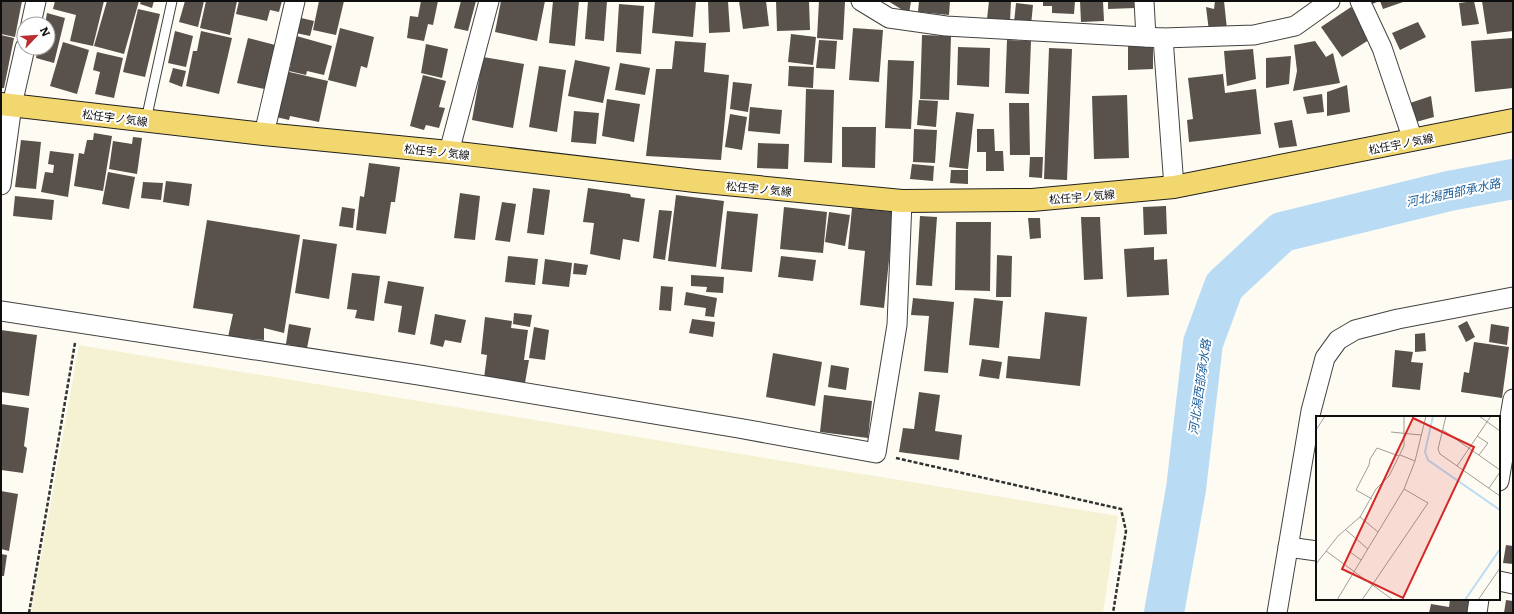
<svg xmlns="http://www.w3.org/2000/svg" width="1514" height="614" font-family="Literata,'Noto Sans JP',serif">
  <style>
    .farmland { fill: #f4f2d3 }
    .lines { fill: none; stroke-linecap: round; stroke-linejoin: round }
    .river { stroke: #b9dbf4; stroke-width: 40 }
    .building { fill: #58514c }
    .service-casing { stroke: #424242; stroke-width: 11 }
    .minor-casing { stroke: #424242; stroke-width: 21 }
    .primary-casing { stroke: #202020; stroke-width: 24 }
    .path { stroke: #313131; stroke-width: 2.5; stroke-dasharray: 4 2; stroke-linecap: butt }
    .service { stroke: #fff; stroke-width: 9 }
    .minor { stroke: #fff; stroke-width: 19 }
    .primary { stroke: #f2d76f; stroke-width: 22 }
    .labels { text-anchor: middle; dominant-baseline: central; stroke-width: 4; stroke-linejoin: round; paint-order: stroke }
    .street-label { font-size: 11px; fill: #0f0f0f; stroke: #fff }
    .water-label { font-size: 12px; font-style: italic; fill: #1d609c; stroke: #fff }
    .inset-river { fill: none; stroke: #b9dbf4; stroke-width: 2 }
    .inset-road { fill: none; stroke: #9e9d97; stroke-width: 1 }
    .view { fill: #d62828; fill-opacity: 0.15; stroke: #d62828; stroke-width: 2 }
    .inset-edge { fill: none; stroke: #0f0f0f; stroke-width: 2 }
  </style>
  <rect width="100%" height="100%" fill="#fefcf2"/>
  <path class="farmland" d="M79,345L1118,516L1103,613H31Z"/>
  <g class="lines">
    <path class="river" d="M1164,613L1186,489L1203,343L1224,286L1282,232L1449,191L1513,179"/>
  </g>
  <g class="building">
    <path d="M1,1H22L15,37L1,34Z"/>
    <path d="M55,1H104L93,46L70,41L76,15L53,9Z"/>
    <path d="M107,1H139L124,54L94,46Z"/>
    <path d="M141,1H154L152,8L140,4Z"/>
    <path d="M185,1H204L198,27L179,22Z"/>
    <path d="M206,1H237L230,35L200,28Z"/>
    <path d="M239,1H282L279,12L270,10L267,21L236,14Z"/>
    <path d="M319,1H344L336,35L313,30Z"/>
    <path d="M421,1H438L433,25L428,24L424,41L407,38L410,16L418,17Z"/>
    <path d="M461,1H476L468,31L454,28Z"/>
    <path d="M501,1H545L537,41L495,32Z"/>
    <path d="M553,1H579L575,46L549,43Z"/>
    <path d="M588,1H607L604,41L585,39Z"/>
    <path d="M655,1H696L693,37L652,33Z"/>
    <path d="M708,1H728L730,32L709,33Z"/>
    <path d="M739,1H766L769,26L743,29Z"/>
    <path d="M776,1H809L810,30L777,31Z"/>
    <path d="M819,1L845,2L843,40L817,38Z"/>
    <path d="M888,1H911L909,14Z"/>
    <path d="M919,1H950L949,15L918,12Z"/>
    <path d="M989,1L1011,2L1010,21L987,19Z"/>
    <path d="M1043,1H1075L1074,14L1052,13V6H1043Z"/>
    <path d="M1080,1H1103L1104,21L1081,22Z"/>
    <path d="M1108,1H1135V8L1108,9Z"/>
    <path d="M1215,1H1224L1227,29L1209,31L1206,7L1214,9Z"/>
    <path d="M1368,1H1406L1383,9L1380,1L1369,5Z"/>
    <path d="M1474,1L1479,24L1462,26L1459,3Z"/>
    <path d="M1482,1H1513V31L1487,34Z"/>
    <path d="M1016,3L1033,5L1031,25L1014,23Z"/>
    <path d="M619,4L644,6L641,54L616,52Z"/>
    <path d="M1351,7L1372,38L1342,57L1321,27Z"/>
    <path d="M138,9L160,14L145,77L123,72Z"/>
    <path d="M47,13L65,18L54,63L36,58L38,48H48V24H45Z"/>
    <path d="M297,17L314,21L310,36L296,33Z"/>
    <path d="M1418,22L1426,37L1400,50L1392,33Z"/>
    <path d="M340,28L374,37L367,68L361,66L356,87L328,80Z"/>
    <path d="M853,28L883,30L879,82L849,80Z"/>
    <path d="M175,31L193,36L186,67L168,63Z"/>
    <path d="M201,31L232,38L219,94L186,86L193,51H197Z"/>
    <path d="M791,34L816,37L813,65L788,62Z"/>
    <path d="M1,35L14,38L4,88H1Z"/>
    <path d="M293,35L332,46L324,75L307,71L306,75L289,71L291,65L286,64Z"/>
    <path d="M922,35L951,36L949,100L920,99Z"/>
    <path d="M248,38L279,46L269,90L237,83Z"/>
    <path d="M1513,38V88L1475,92L1471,41Z"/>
    <path d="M819,40L837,41L835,69L816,68Z"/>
    <path d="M1007,40L1031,41L1029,94L1005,93Z"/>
    <path d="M675,41L706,43L704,72L729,75L721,160L646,156L656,69H672Z"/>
    <path d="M1315,41L1326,57L1333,53L1340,83L1293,91L1297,71L1294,45Z"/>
    <path d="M63,42L89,50L77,94L50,86Z"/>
    <path d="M1128,43H1153V69L1128,70Z"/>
    <path d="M426,44L448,49L442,78L421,73Z"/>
    <path d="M958,47L990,48L989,87L957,85Z"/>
    <path d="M1049,48L1072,49L1067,180L1044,179Z"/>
    <path d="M1253,49L1256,79L1227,86L1224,51Z"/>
    <path d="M97,52L123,58L114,98L95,94L100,72L93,70Z"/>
    <path d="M1291,56L1289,84L1266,88V58Z"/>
    <path d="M483,57L524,64L513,128L472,120Z"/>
    <path d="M575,60L610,67L603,103L568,96Z"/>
    <path d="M888,60L914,61L911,129L885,128Z"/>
    <path d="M620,63L650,68L645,95L615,90Z"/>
    <path d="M539,66L566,70L557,132L529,127Z"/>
    <path d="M789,66L814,67L813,88L788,86Z"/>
    <path d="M173,68L186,71L182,87L169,82Z"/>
    <path d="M281,70L328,81L319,122L290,116L289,120L276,117Z"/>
    <path d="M1223,74L1225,93L1256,89L1261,134L1189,142L1187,120L1193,119L1188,78Z"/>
    <path d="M423,75L446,81L439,107L445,108L439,128L426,125L424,130L410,126Z"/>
    <path d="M733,82L752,84L748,112L730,109Z"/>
    <path d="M1347,85L1350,112L1327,116V92Z"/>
    <path d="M806,89L834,90L832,163L804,162Z"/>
    <path d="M1322,94L1324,112L1307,114L1303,97Z"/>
    <path d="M1127,95L1129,158L1094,159L1092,96Z"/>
    <path d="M1431,96L1434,117L1416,122L1407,104Z"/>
    <path d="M607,99L640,104L634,142L602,136Z"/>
    <path d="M919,100L938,101L936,127L917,125Z"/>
    <path d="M1009,103H1029L1030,155H1010Z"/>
    <path d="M750,107L782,110L780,134L748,131Z"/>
    <path d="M574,111L599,113L596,144L571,142Z"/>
    <path d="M956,112L974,114L968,169L949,167Z"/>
    <path d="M730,114L747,117L742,150L725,147Z"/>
    <path d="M1292,120L1297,146L1279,148L1274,123Z"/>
    <path d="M842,127H876L875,168L842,167Z"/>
    <path d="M914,129L937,130L935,163L913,162Z"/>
    <path d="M977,129H994L995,151H1003L1004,171H986V152H977Z"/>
    <path d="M94,133L112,136L103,191L74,186L79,153L84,154L87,140H93Z"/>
    <path d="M133,137L142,138L137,174L109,169L113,141L132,144Z"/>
    <path d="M21,140L41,142L36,189L15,187Z"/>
    <path d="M758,143L789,144L788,169L757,168Z"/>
    <path d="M50,151L74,154L68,197L41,192L45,172L53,173L54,165L48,164Z"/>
    <path d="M1030,157H1043L1042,178L1029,177Z"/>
    <path d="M369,163L400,167L395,202H391L386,234L356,230L360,196L364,197Z"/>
    <path d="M912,164L934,166L933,181L910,179Z"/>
    <path d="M951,170H968V184L950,183Z"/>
    <path d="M108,172L135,177L129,209L102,204Z"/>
    <path d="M166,181L192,184L189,206L163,202Z"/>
    <path d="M143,182L163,183L161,200L141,198Z"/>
    <path d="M533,188L550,190L544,235L527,233Z"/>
    <path d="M588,188L630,194L631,197L645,199L639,242L623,239L620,260L590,254L594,223L583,222Z"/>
    <path d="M460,193L480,196L475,240L454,238Z"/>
    <path d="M676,195L724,201L716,267L668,261Z"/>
    <path d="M15,196L54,200L52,220L13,216Z"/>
    <path d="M502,202L516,204L510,242L495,240Z"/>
    <path d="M1166,206L1167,234L1144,235L1143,207Z"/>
    <path d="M342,207L355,209L353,228L339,226Z"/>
    <path d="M784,207L827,212L823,253L780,249Z"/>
    <path d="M852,208L894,212L884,308L860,305L865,251L848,249Z"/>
    <path d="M659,210L672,211L665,260L653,258Z"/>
    <path d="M727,211L758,214L752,272L721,269Z"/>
    <path d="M829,212L850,215L845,246L825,242Z"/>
    <path d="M920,216L937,217L932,286L916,285Z"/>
    <path d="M1081,217H1100L1103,279L1084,280Z"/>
    <path d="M1028,218H1040L1041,238L1030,239Z"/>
    <path d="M207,220L300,235L284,333L264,328V340L228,337L233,314L193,308Z"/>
    <path d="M956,222H991L990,291L955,290Z"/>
    <path d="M303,239L337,244L329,299L295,293Z"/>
    <path d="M1154,247V260L1167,259L1169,295L1127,297L1124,249Z"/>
    <path d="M997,255L1012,256L1011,297H996Z"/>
    <path d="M508,256L538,259L535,285L505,282Z"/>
    <path d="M781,256L816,260L813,281L778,277Z"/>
    <path d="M545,259L572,263L569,287L542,284Z"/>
    <path d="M574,263L588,265L586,275L573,274Z"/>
    <path d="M352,273L380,276L374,321L355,318L357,310L347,309Z"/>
    <path d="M691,275L724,277L723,293L706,292L707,287L691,286Z"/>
    <path d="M388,281L424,287L415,335L398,332L402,306L384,303Z"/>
    <path d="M661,286L673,287L671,311L659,310Z"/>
    <path d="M686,292L717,298L714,317L705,316L706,308L684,305Z"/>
    <path d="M913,298L954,302L948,373L924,371L929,316L911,315Z"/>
    <path d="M974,298L1003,301L999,348L969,345Z"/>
    <path d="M1045,312L1087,317L1080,386L1006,378L1008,356L1040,359Z"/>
    <path d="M514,313L532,315L530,327L513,324Z"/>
    <path d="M435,314L466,320L461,343L445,340L443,347L430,344Z"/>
    <path d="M485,317L512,321L511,328L528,330L524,360H529L525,383L484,378L487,355L481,354Z"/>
    <path d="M692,319L715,322L713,337L689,333Z"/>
    <path d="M1467,321L1475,337L1466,342L1458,326Z"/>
    <path d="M289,324L311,328L307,348L286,344Z"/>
    <path d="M1491,324L1509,327L1507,345L1489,342Z"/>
    <path d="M534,327L549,330L545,360L529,358Z"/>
    <path d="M1,330L37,335L29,396L1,392Z"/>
    <path d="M1425,333L1426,351L1415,352V334Z"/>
    <path d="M1474,342L1509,347L1502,398L1461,392L1464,372L1469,373Z"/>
    <path d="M1395,350L1413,352L1411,362L1423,363L1420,390L1392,387Z"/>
    <path d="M773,353L822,362L815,406L766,397Z"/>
    <path d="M982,359L1002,362L999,379L979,376Z"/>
    <path d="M831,365L849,368L846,390L828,387Z"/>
    <path d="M919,392L940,395L935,431L962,435L959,460L899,452L903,428L914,429Z"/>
    <path d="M824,395L872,401L868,438L820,432Z"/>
    <path d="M1,404L29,408L24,446L27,448L23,473L1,470Z"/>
    <path d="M1,491L18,494L9,551L1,549Z"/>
    <path d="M1506,545L1513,546V564L1503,563Z"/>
    <path d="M1,554L7,555L4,576H1Z"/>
    <path d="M1450,599L1469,601L1467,613H1429L1431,604L1449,607Z"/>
    <path d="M1506,600L1513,601V613H1504Z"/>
  </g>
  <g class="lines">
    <g class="service-casing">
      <path id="service" d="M146,120L172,1"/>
    </g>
    <g class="minor-casing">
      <g id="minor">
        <path d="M861,1L889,18L946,26L1163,38L1254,35L1295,26L1330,1"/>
        <path d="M1144,1L1146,37"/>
        <path d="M1360,1L1382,48L1413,140"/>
        <path d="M31,24L36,1"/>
        <path d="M1163,38L1174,187"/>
        <path d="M264,134L295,1"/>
        <path d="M449,152L489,1"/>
        <path d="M1,185L12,105L25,48"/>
        <path d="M1,311L419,375L738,428L876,453L897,325L902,201"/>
        <path d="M1499,481L1513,399"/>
        <path d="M1288,547L1317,551"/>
        <path d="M1499,581L1513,584"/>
        <path d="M1277,613L1311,411L1325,358L1338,340L1355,330L1398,319L1513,297"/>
        <path d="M1477,613L1479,599"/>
      </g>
    </g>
    <g class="primary-casing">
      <path id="primary" d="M1,104L264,134L449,152L695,181L902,201L1032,200L1174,187L1513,120"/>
    </g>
    <g class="path">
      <path d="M896,458L1121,509L1126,531L1113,613"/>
      <path d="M29,613L75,343"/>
    </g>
    <use href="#service" class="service"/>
    <use href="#minor" class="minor"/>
    <use href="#primary" class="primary"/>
  </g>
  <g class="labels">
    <g class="street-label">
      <text transform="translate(115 117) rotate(7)">松任宇ノ気線</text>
      <text transform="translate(1401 143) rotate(-11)">松任宇ノ気線</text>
      <text transform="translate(437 151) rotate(6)">松任宇ノ気線</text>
      <text transform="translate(759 188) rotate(5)">松任宇ノ気線</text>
      <text transform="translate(1082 196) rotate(-5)">松任宇ノ気線</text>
    </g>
    <g class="water-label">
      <text transform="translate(1453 192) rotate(-12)">河北潟西部承水路</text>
      <text transform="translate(1199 387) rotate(-82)">河北潟西部承水路</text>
    </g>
  </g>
  <g transform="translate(1316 416)">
    <rect width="184" height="184" fill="#fefcf2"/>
    <path class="inset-river" d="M117,0L109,36L112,44L184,94M149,184L184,133"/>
    <path class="inset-road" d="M130,0L122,33L124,38L184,80M163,0L184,15M0,14L9,0M127,14L184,54M75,16L105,19M161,20L172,27L163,39M84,39L99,45M141,50L175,0M173,72L184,56M56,83L40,74L53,49L54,43L61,32L83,40M44,101L60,73L73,60L88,30V0M30,114L52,133M10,135L77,184M34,136L45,144M0,148L22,120L44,101L62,116M21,184L88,73L99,45L110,0M46,184L112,87L88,73M162,184L184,152"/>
    <path class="view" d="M97,2L158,31L87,182L26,153Z"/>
    <rect width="184" height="184" class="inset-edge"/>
  </g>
  <rect width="1514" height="614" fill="none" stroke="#0f0f0f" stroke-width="4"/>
  <g transform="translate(36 36) rotate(65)"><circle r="19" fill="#ffffff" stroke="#9f9f9f"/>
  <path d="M0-3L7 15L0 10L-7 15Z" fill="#ba2d2e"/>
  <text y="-6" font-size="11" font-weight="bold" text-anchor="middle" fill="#0f0f0f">N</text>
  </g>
</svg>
